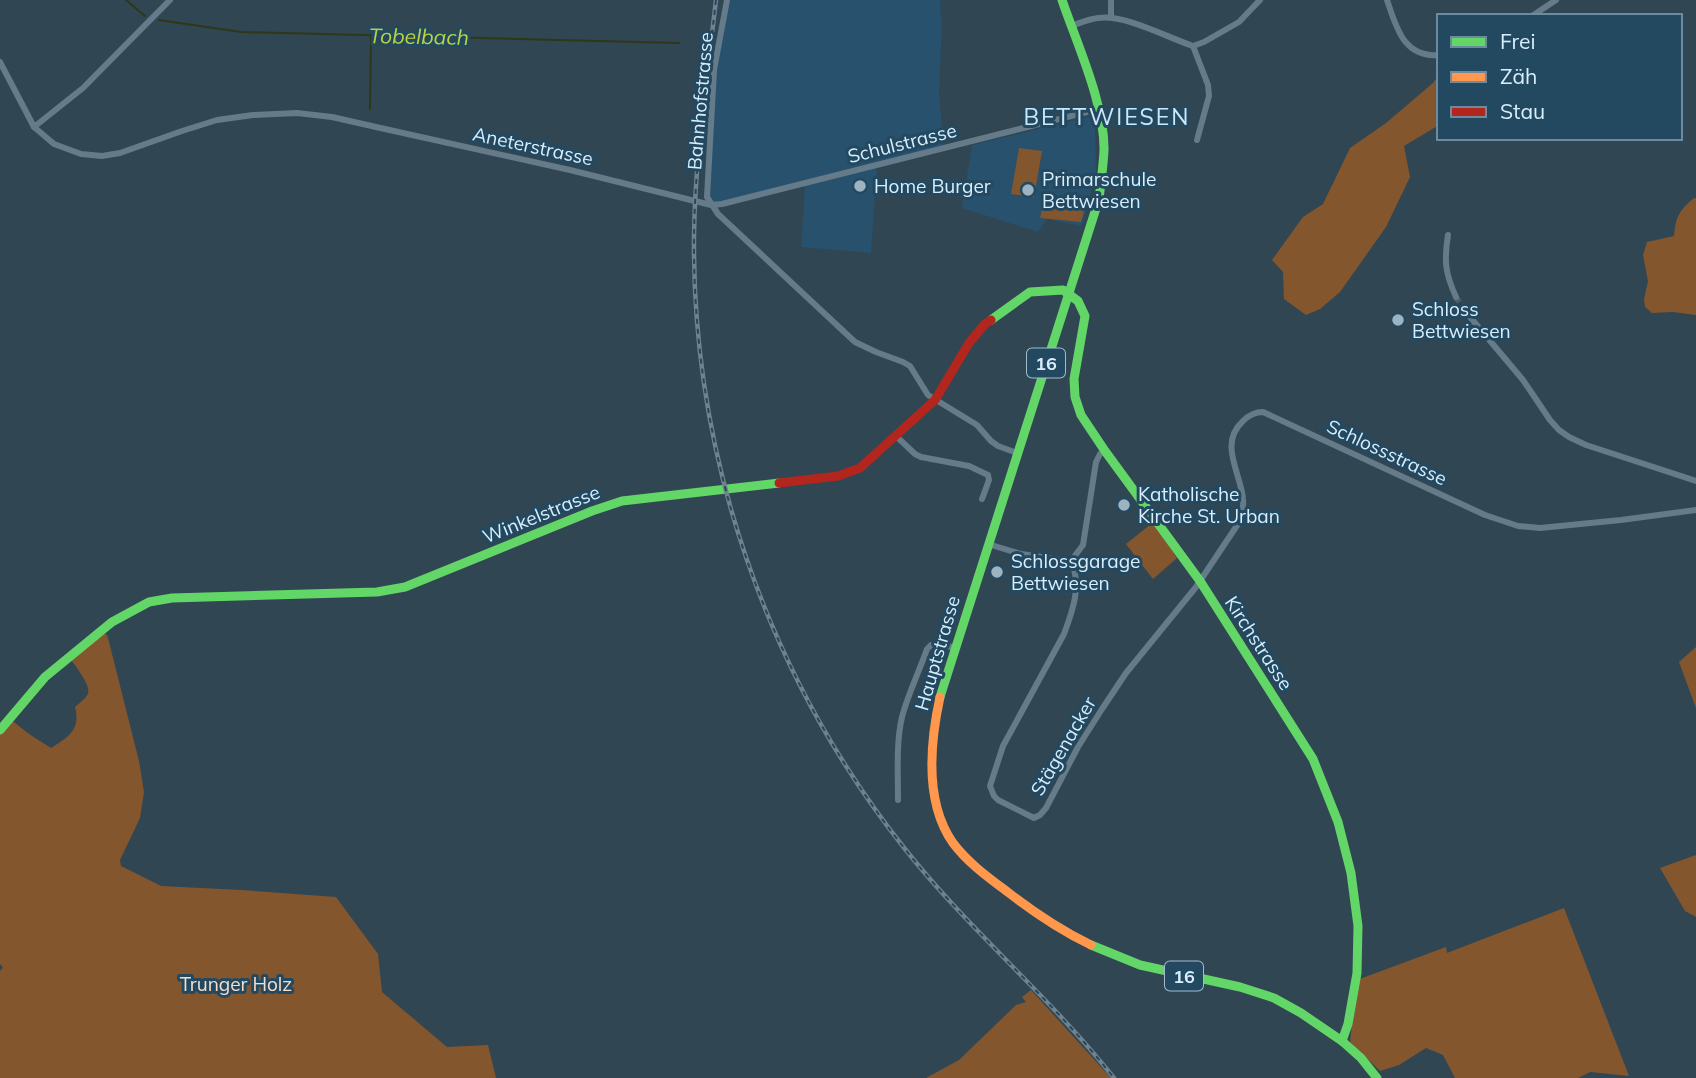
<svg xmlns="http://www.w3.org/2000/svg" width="1696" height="1078" font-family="Mulish,sans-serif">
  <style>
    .built { fill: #27516c }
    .green { fill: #83562e }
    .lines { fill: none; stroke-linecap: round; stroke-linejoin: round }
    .stream { stroke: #2f3718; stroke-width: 2 }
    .street-tunnel { stroke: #4a5f6c; stroke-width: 6; stroke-dasharray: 6 3; stroke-linecap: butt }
    .street { stroke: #657b89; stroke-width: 6 }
    .fast { stroke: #63d668; stroke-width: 9 }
    .slow { stroke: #ff974d; stroke-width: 9 }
    .jam { stroke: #b3261e; stroke-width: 9 }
    .rail-casing { stroke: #70828e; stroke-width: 4.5 }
    .rail { stroke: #234961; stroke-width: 2; stroke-dasharray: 5; stroke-linecap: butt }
    .poi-dot { fill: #9eb3c1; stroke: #234961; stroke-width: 2.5 }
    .labels { text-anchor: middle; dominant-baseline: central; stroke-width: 6; stroke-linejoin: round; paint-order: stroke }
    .shield { fill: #234961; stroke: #a2bcce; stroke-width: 2 }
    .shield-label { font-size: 18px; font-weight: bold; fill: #d9eefc }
    .street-label { font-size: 19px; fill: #d9eefc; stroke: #234961 }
    .poi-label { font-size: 19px; fill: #d9eefc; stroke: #234961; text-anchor: start }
    .park-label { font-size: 19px; fill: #f4ddcd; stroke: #234961 }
    .water-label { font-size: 21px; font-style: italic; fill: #bbd340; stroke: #234961 }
    .quarter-label { font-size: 23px; letter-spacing: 2px; fill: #cee7f9; stroke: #234961 }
  </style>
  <rect width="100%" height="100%" fill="#314653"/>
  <g class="built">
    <path d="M727,0H940L942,25L939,93L944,148L711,205L707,197L712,95Z"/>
    <path d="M1088,117L1095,121L1096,172L1083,222L1081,226L1047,219L1038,232L962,208L972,145Z"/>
    <path d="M877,167L871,253L801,247L805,186Z"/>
  </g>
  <g class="green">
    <path d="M1439,75V125L1404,146L1410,177L1386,227L1340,292L1320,309L1306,315L1284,299L1283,272L1272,260L1303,217L1323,204L1350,148L1386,123L1433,83Z"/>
    <path d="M1019,148L1042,151L1034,197L1011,194Z"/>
    <path d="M1066,198L1087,200L1081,222L1040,218L1043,202Z"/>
    <path d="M1694,198H1696V315L1673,312L1652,313L1645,307L1644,300L1648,281L1643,255L1647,242L1674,236C1676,216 1679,211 1694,198Z"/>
    <path d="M1151,524L1152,526L1155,525L1177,558L1153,579L1126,544Z"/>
    <path d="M104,633L107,635L109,642L139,761L144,792L140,818L120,860L121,866L161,886L241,890L336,897L378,954L382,992L447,1047L488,1045L496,1078H0V971L3,967L0,964V734L10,719L29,734L51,748C68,737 81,730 75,707C87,696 93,695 84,679C80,672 76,666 71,660Z"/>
    <path d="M1696,647V708L1679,662Z"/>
    <path d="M1696,855V917L1685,911L1660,868Z"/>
    <path d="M1564,908L1629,1076L1590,1072L1578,1078H1455L1443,1055L1426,1048L1399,1065L1380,1071L1350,1042L1357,980L1446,947L1447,953Z"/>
    <path d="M1031,990L1111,1078H926L959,1060L1016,1005L1026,1002L1022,997Z"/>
  </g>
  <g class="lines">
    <g class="stream">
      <path d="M126,0L145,16"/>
      <path d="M159,20L241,32L679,43"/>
      <path d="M370,109L371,36"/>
    </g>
    <path class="street-tunnel" d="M1456,297L1465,311"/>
    <g class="street">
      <path d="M727,0L714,70L707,197L718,214L855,342L876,352L903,362L910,366L928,395L977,425L991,441L998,446L1017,453"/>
      <path d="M1387,0C1396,26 1403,58 1439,55"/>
      <path d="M1532,16L1556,0"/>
      <path d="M1111,17V0"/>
      <path d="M1071,26C1080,23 1089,19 1098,18C1125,14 1166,37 1193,46L1204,42L1239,22L1260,0"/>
      <path d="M1193,46L1208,85L1209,96L1197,140"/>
      <path d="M0,62L34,127L54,144L81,154L102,156L120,153L182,131L217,120L253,115L297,113L332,117L376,127L570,170L711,205L722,204L1099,109"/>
      <path d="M34,127L83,88L170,0"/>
      <path d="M1448,235C1444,261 1445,273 1456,297"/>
      <path d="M1465,311L1523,380L1550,420L1559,430L1569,437L1586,445L1696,481"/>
      <path d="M896,436L915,454L921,457L969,466L988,475L989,480L982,499"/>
      <path d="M988,544L1021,554L1071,561L1083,545L1096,462L1100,454L1105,451"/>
      <path d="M1071,561C1082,585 1073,610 1064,634L1003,746L990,786L994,796L998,800L1034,818L1040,815L1046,808L1078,747L1102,709L1126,673L1196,587L1240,521C1242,514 1244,507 1243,499C1241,473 1218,444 1243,421C1249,415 1255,412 1263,412L1485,515L1518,526L1540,528L1621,520L1696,510"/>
      <path d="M898,800C898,772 896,743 902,717C908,694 919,672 927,649L931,645L940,644L955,648"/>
    </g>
    <g class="fast">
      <path d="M991,320L1030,292L1063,290L1078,301L1085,316L1074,379L1075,397L1081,415L1105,451L1200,581L1313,759L1338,822L1351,873L1358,926L1357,973L1348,1024L1342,1041"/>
      <path d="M940,697L1099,199C1101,183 1103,167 1104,151C1105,104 1077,44 1062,0"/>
      <path d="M0,730L45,677L112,622L149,602L172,598L377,592L405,587L592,511L622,501L779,483"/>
      <path d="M1091,945L1140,965L1240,987L1274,998L1301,1013L1342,1041L1361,1058L1377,1078"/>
    </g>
    <path class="slow" d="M940,697C930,743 924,802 953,843C968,863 989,878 1009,893C1035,913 1062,931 1091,945"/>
    <path class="jam" d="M779,483L838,476L860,468L935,400L969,343L985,324L991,320"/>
    <g class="rail-casing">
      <path id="rail" d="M716,0C707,78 695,157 694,236C692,457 767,675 905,849C969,930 1050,997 1114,1078"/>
    </g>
    <use href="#rail" class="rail"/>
  </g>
  <g class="poi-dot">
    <circle cx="860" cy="186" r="7"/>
    <circle cx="1028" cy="190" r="7"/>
    <circle cx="1398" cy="320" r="7"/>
    <circle cx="1124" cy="505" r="7"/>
    <circle cx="997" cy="572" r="7"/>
  </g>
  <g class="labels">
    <g class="shield">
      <rect x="1027" y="348.5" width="38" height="29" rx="5"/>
      <rect x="1165" y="961.5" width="38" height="29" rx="5"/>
    </g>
    <g class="shield-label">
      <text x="1046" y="363">16</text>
      <text x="1184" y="976">16</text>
    </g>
    <g class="street-label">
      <text transform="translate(700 101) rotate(-85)">Bahnhofstrasse</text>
      <text transform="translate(902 143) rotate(-14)">Schulstrasse</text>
      <text transform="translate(533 146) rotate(12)">Aneterstrasse</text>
      <text transform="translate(1387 452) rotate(25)">Schlossstrasse</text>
      <text transform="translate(541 514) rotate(-22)">Winkelstrasse</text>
      <text transform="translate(1259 643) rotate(57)">Kirchstrasse</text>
      <text transform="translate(937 653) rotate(-74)">Hauptstrasse</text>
      <text transform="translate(1063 746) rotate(-60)">Stägenacker</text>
    </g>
    <g class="poi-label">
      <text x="1042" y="179">Primarschule<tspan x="1042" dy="22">Bettwiesen</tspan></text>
      <text x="874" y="186">Home Burger</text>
      <text x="1412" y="309">Schloss<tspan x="1412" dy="22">Bettwiesen</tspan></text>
      <text x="1138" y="494">Katholische<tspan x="1138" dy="22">Kirche St. Urban</tspan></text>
      <text x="1011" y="561">Schlossgarage<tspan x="1011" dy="22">Bettwiesen</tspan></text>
    </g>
    <g class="park-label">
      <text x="236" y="984">Trunger Holz</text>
    </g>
    <g class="water-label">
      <text transform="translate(419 36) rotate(1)">Tobelbach</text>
    </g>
    <g class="quarter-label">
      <text x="1107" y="116">BETTWIESEN</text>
    </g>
  </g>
  <rect x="1437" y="14" width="245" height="126" fill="#234961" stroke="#6c8b9f" stroke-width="2"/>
  <rect x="1451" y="37" width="35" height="10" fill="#63d668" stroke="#6c8b9f" stroke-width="2"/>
  <text x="1500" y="49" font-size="21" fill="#d9eefc">Frei</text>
  <rect x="1451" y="72" width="35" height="10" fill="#ff974d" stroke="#6c8b9f" stroke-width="2"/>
  <text x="1500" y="84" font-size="21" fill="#d9eefc">Zäh</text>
  <rect x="1451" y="107" width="35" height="10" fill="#b3261e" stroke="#6c8b9f" stroke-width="2"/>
  <text x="1500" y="119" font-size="21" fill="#d9eefc">Stau</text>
</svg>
